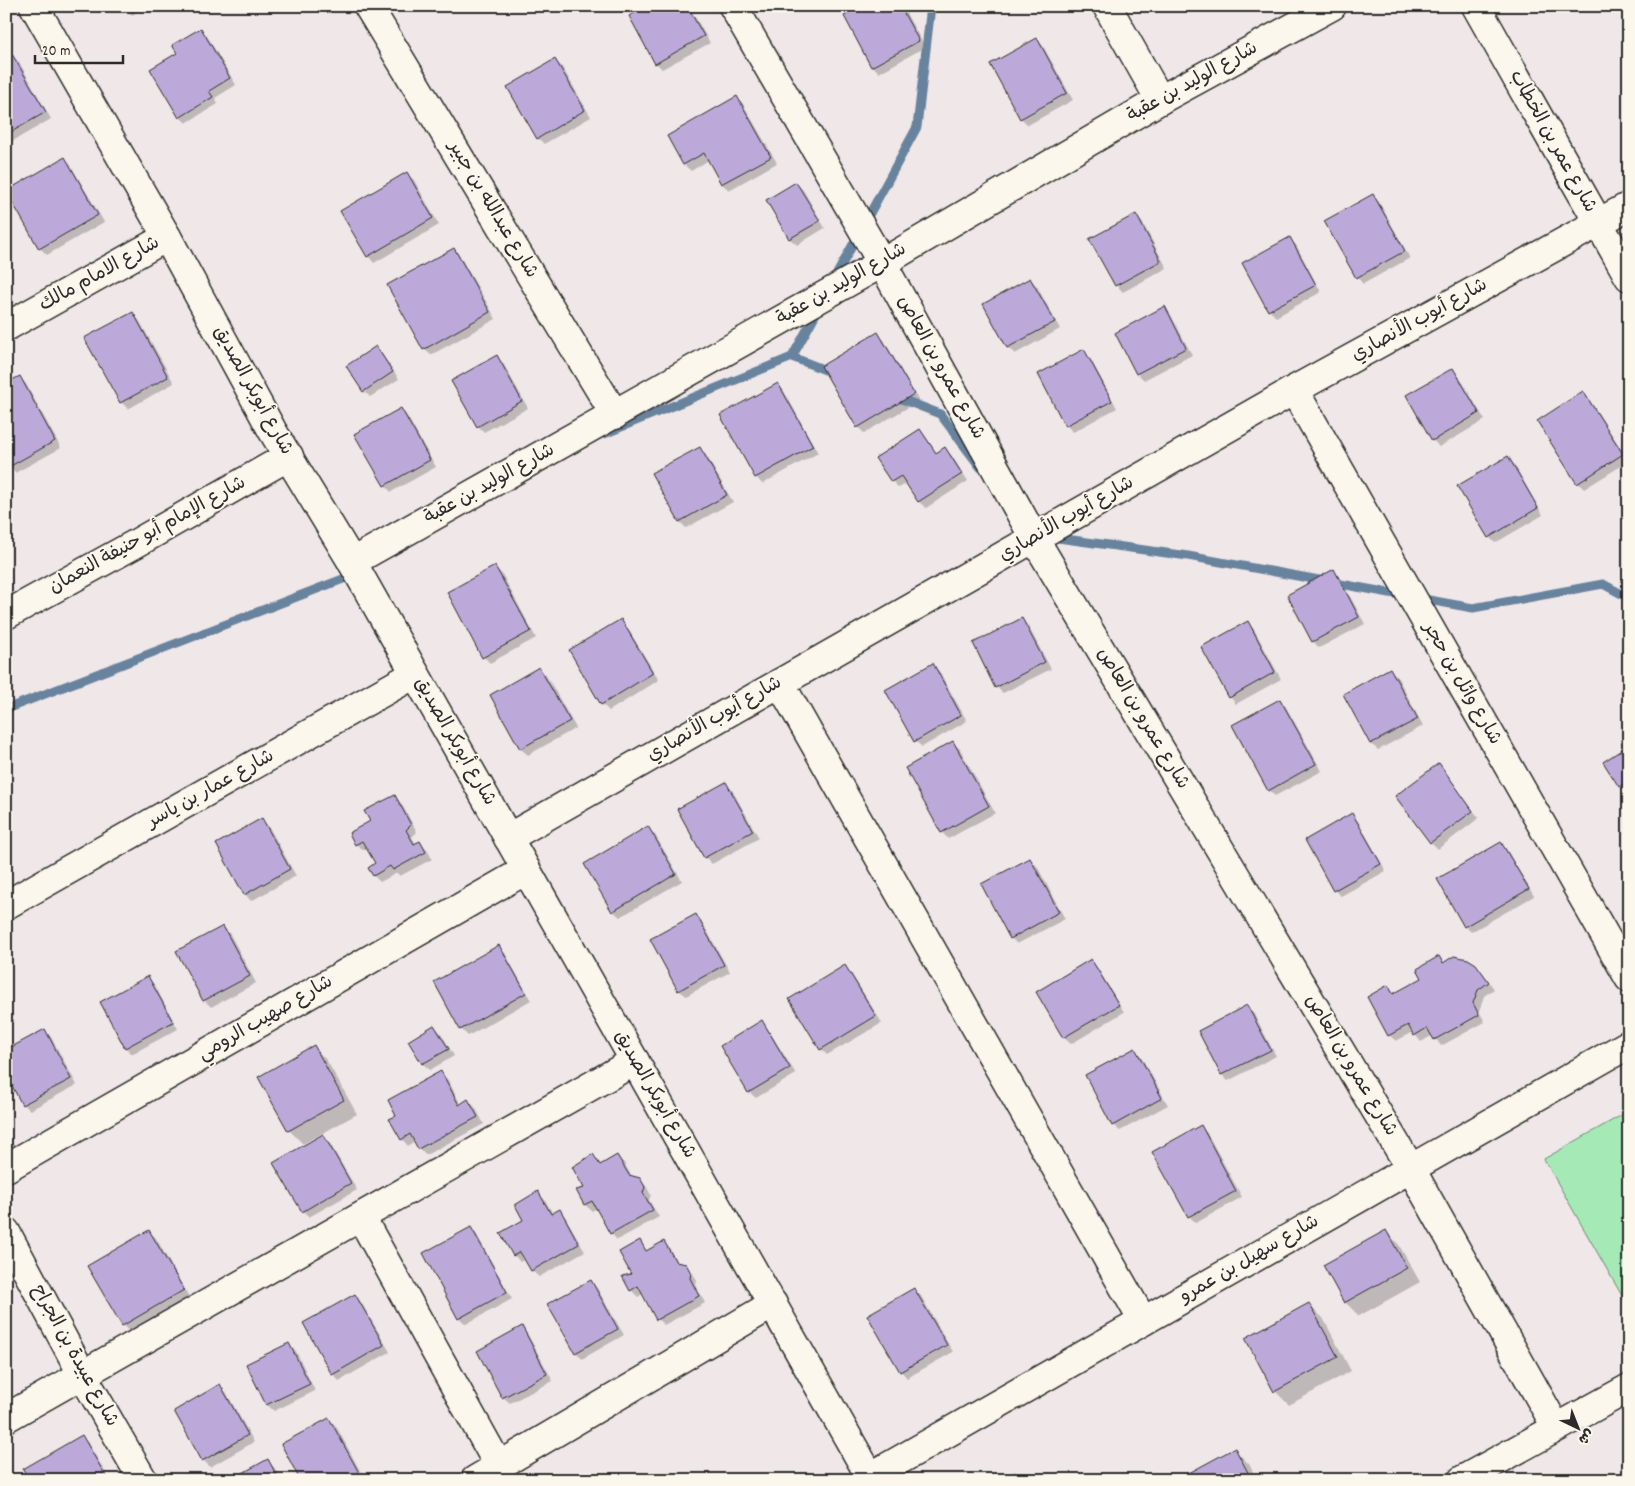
<svg xmlns="http://www.w3.org/2000/svg" width="1635" height="1486" font-family="Dekko,'Playpen Sans Arabic',sans-serif">
  <style>
    .green { fill: #a5eab6; stroke: #688a70 }
    .shadow { fill: #0003 }
    .lines { fill: none; stroke-linecap: round; stroke-linejoin: round }
    .stream { stroke: #68839e; stroke-width: 9 }
    .building { fill: #bda9d9; stroke: #2b2b2b }
    .minor-casing { stroke: #2b2b2b; stroke-width: 31 }
    .minor { stroke: #fbf7ec; stroke-width: 28 }
    .labels { text-anchor: middle; dominant-baseline: central; stroke-width: 4; stroke-linejoin: round; paint-order: stroke }
    .street-label { font-size: 19px; fill: #2b2b2b; stroke: #fbf7ec }
  </style>
  <rect width="100%" height="100%" fill="#efe7e8"/>
  <filter id="ink" filterUnits="userSpaceOnUse"><feTurbulence type="fractalNoise" baseFrequency=".02" numOctaves="2"/><feDisplacementMap in="SourceGraphic" scale="10" xChannelSelector="R" yChannelSelector="G"/><feConvolveMatrix kernelMatrix="1 2 1 2 8 2 1 2 1" color-interpolation-filters="sRGB"/></filter>
  <g filter="url(#ink)">
    <path class="green" d="M1629,1111V1308L1544,1159Z"/>
    <g class="shadow">
      <path d="M124,6H146L132,15Z"/>
      <path d="M649,6H689L710,43L662,69L656,63Z"/>
      <path d="M865,6H902L925,47L879,73L873,66L845,17Z"/>
      <path d="M200,30L207,36L236,85L215,98L218,104L186,123L180,117L179,53Z"/>
      <path d="M1037,39L1043,46L1073,100L1028,125L1021,118Z"/>
      <path d="M12,56L19,62L51,119L6,145V59Z"/>
      <path d="M555,60L562,67L591,117L544,144L538,138Z"/>
      <path d="M737,98L743,104L777,163L729,190L722,184L709,160L691,171L684,165L668,136Z"/>
      <path d="M65,159L71,166L104,222L47,255L40,248L8,192Z"/>
      <path d="M407,174L414,180L439,225L374,263L368,256Z"/>
      <path d="M796,183L803,190L825,228L797,245L790,239L767,201Z"/>
      <path d="M1373,196L1379,202L1410,258L1363,284L1357,277Z"/>
      <path d="M1136,215L1142,222L1167,268L1123,292L1116,285L1091,240Z"/>
      <path d="M1289,239L1296,245L1321,292L1276,317L1269,310Z"/>
      <path d="M454,249L460,256L496,319L431,355L424,349Z"/>
      <path d="M1030,279L1037,286L1060,329L1015,354L1008,348L985,304Z"/>
      <path d="M1164,308L1171,315L1192,355L1144,380L1137,373L1116,333Z"/>
      <path d="M132,313L139,320L174,383L128,409L121,402Z"/>
      <path d="M877,334L884,340L919,401L864,433L858,427Z"/>
      <path d="M376,348L382,354L399,379L370,397L364,391Z"/>
      <path d="M1084,351L1090,358L1117,408L1073,432L1066,425Z"/>
      <path d="M496,356L503,363L528,408L484,432L478,426Z"/>
      <path d="M1453,369L1459,376L1485,420L1439,447L1433,440Z"/>
      <path d="M19,377L26,384L61,448L15,473L6,463V385Z"/>
      <path d="M778,384L784,391L818,453L762,484L756,477Z"/>
      <path d="M1583,392L1589,399L1629,461L1584,489L1578,483Z"/>
      <path d="M401,410L407,416L436,467L391,492L385,485Z"/>
      <path d="M920,431L926,437L937,454L945,449L952,456L968,481L926,508L919,502L907,483L899,488L892,481L877,459Z"/>
      <path d="M699,448L706,455L733,502L686,528L680,522L653,474Z"/>
      <path d="M1508,458L1514,464L1543,515L1495,543L1489,537Z"/>
      <path d="M495,568L502,574L536,638L490,663L484,657Z"/>
      <path d="M1334,571L1340,578L1365,624L1319,648L1313,641Z"/>
      <path d="M1022,619L1028,626L1051,669L1003,693L996,687Z"/>
      <path d="M621,621L627,627L659,680L609,711L602,704Z"/>
      <path d="M1247,623L1254,629L1281,679L1236,704L1230,697Z"/>
      <path d="M933,665L939,671L967,721L922,747L915,741Z"/>
      <path d="M539,668L546,675L576,728L528,755L521,749L492,696Z"/>
      <path d="M1390,670L1397,676L1423,726L1378,750L1371,744L1345,695Z"/>
      <path d="M1280,700L1286,707L1322,771L1275,796L1269,790Z"/>
      <path d="M953,743L960,749L995,813L948,839L942,832Z"/>
      <path d="M1629,747V791L1627,793L1620,786Z"/>
      <path d="M1439,765L1479,818L1438,849L1431,842Z"/>
      <path d="M726,784L732,790L759,838L712,864L705,857L678,810Z"/>
      <path d="M394,796L401,803L417,832L412,837L416,844L420,842L427,849L432,859L400,876L397,873L380,882L374,876L377,864L368,848L363,850L356,844L372,822Z"/>
      <path d="M1352,814L1358,821L1386,871L1341,896L1334,890Z"/>
      <path d="M262,820L269,827L296,876L251,901L245,894Z"/>
      <path d="M648,828L655,835L682,881L620,917L613,911Z"/>
      <path d="M1501,844L1507,850L1534,896L1471,932L1465,926Z"/>
      <path d="M1030,859L1037,866L1065,919L1017,944L1011,938Z"/>
      <path d="M695,916L702,922L730,972L686,996L679,990Z"/>
      <path d="M223,927L230,934L256,983L211,1007L204,1000L178,952Z"/>
      <path d="M499,947L505,953L531,1000L468,1036L461,1029Z"/>
      <path d="M1439,958L1444,963L1475,965L1482,972L1494,989L1484,996L1479,1011L1485,1022L1441,1046L1433,1035L1421,1042L1413,1032L1396,1041L1389,1035L1388,987L1395,994L1424,978Z"/>
      <path d="M1091,961L1097,967L1124,1012L1071,1044L1064,1038L1038,993Z"/>
      <path d="M845,966L851,973L882,1023L827,1055L821,1049Z"/>
      <path d="M148,978L154,984L178,1029L132,1054L126,1048L102,1003Z"/>
      <path d="M1247,1007L1254,1014L1276,1056L1228,1081L1222,1075L1200,1031Z"/>
      <path d="M762,1022L768,1029L796,1074L756,1098L749,1092Z"/>
      <path d="M434,1026L441,1033L454,1056L430,1070L423,1064L410,1041Z"/>
      <path d="M45,1031L51,1037L77,1085L30,1110L23,1104Z"/>
      <path d="M314,1047L327,1061L357,1114L303,1144L289,1130Z"/>
      <path d="M1134,1050L1141,1056L1168,1105L1120,1131L1113,1125Z"/>
      <path d="M441,1073L448,1080L461,1105L468,1101L475,1107L484,1124L426,1155L419,1149L415,1141L408,1146L402,1139L398,1116Z"/>
      <path d="M1201,1127L1207,1133L1242,1197L1196,1223L1189,1216Z"/>
      <path d="M322,1136L329,1142L357,1190L309,1217L303,1211Z"/>
      <path d="M593,1156L602,1166L617,1157L624,1163L632,1177L639,1179L646,1186L651,1195L649,1200L659,1217L617,1240L611,1233L597,1208L592,1211L585,1205L578,1191L586,1188Z"/>
      <path d="M538,1193L545,1200L553,1214L560,1211L566,1218L585,1251L539,1277L532,1271L525,1259L520,1262L514,1255L525,1221Z"/>
      <path d="M471,1228L477,1235L512,1299L466,1324L459,1318Z"/>
      <path d="M1386,1231L1399,1245L1420,1282L1359,1316L1345,1302L1325,1265Z"/>
      <path d="M149,1232L156,1238L189,1297L129,1332L123,1325Z"/>
      <path d="M639,1242L648,1252L664,1242L670,1249L678,1264L685,1265L692,1272L697,1280L696,1286L705,1303L664,1325L657,1319L644,1293L638,1297L631,1290L624,1277L632,1274Z"/>
      <path d="M591,1282L597,1288L624,1335L582,1359L576,1352Z"/>
      <path d="M914,1290L921,1296L953,1352L907,1378L901,1371Z"/>
      <path d="M355,1295L361,1302L390,1352L339,1381L333,1374Z"/>
      <path d="M1309,1305L1323,1318L1351,1371L1289,1405L1275,1391Z"/>
      <path d="M522,1328L528,1335L553,1381L510,1403L503,1397Z"/>
      <path d="M289,1345L296,1351L315,1391L274,1411L267,1405L248,1365Z"/>
      <path d="M220,1386L226,1392L254,1442L210,1467L203,1460L175,1411Z"/>
      <path d="M329,1419L336,1426L365,1480H302Z"/>
      <path d="M82,1437L88,1443L110,1480H31Z"/>
      <path d="M1235,1450L1249,1464L1257,1480H1179Z"/>
      <path d="M267,1461L274,1467L281,1480H232Z"/>
    </g>
    <g class="lines">
      <g class="stream">
        <path d="M833,281L917,127L931,6"/>
        <path d="M792,357L819,308"/>
        <path d="M894,396L940,414L981,468"/>
        <path d="M604,434L792,357L833,373"/>
        <path d="M1051,537L1188,556L1406,596"/>
        <path d="M1418,598L1473,608L1603,584L1629,598"/>
        <path d="M6,709L356,574"/>
      </g>
    </g>
    <g class="building">
      <path d="M647,6H687L704,36L655,64L629,16Z"/>
      <path d="M862,6H900L919,41L871,67L844,16Z"/>
      <path d="M201,28L230,78L209,91L213,97L179,118L150,69L177,53L172,45Z"/>
      <path d="M1037,38L1067,93L1020,119L990,64Z"/>
      <path d="M12,54L46,112L6,135V58Z"/>
      <path d="M555,59L585,110L537,139L507,87Z"/>
      <path d="M737,96L771,157L721,184L704,153L683,165L667,136Z"/>
      <path d="M65,157L98,215L39,249L6,191Z"/>
      <path d="M407,172L433,218L367,257L340,211Z"/>
      <path d="M796,182L820,221L789,239L766,200Z"/>
      <path d="M1373,194L1405,251L1356,278L1324,221Z"/>
      <path d="M1136,214L1161,261L1115,286L1089,239Z"/>
      <path d="M1290,237L1316,285L1268,311L1242,263Z"/>
      <path d="M454,248L490,312L423,350L387,285Z"/>
      <path d="M1030,278L1055,322L1007,348L983,304Z"/>
      <path d="M1165,306L1186,348L1136,374L1115,333Z"/>
      <path d="M133,312L168,377L120,403L84,338Z"/>
      <path d="M878,332L914,394L857,428L821,366Z"/>
      <path d="M376,346L393,372L363,392L346,366Z"/>
      <path d="M1084,349L1112,401L1065,426L1038,374Z"/>
      <path d="M497,355L522,401L477,427L451,381Z"/>
      <path d="M1453,368L1479,413L1432,441L1406,395Z"/>
      <path d="M20,376L55,441L7,468L6,383Z"/>
      <path d="M778,383L813,446L755,478L720,415Z"/>
      <path d="M1583,391L1623,454L1577,484L1537,421Z"/>
      <path d="M401,408L430,460L384,486L354,434Z"/>
      <path d="M920,429L936,453L945,447L962,474L918,502L901,476L891,482L875,458Z"/>
      <path d="M700,447L727,495L679,522L651,473Z"/>
      <path d="M1508,456L1538,508L1488,538L1457,486Z"/>
      <path d="M495,566L531,631L482,658L447,592Z"/>
      <path d="M1334,569L1359,617L1312,642L1287,595Z"/>
      <path d="M1022,618L1045,662L995,688L973,643Z"/>
      <path d="M621,619L653,673L601,705L569,650Z"/>
      <path d="M1248,621L1275,672L1229,698L1201,647Z"/>
      <path d="M933,663L961,715L914,742L885,690Z"/>
      <path d="M539,667L570,721L520,749L490,695Z"/>
      <path d="M1390,668L1418,719L1370,744L1343,694Z"/>
      <path d="M1280,699L1316,764L1268,791L1232,725Z"/>
      <path d="M953,741L989,806L941,833L905,768Z"/>
      <path d="M1629,745V781L1619,787L1603,762Z"/>
      <path d="M1439,763L1473,811L1430,843L1395,796Z"/>
      <path d="M726,782L753,831L704,858L677,809Z"/>
      <path d="M395,795L411,825L406,830L414,844L420,841L426,852L393,870L390,866L373,876L368,868L375,863L362,841L355,845L349,833L370,821L364,811Z"/>
      <path d="M1352,813L1381,864L1333,891L1305,840Z"/>
      <path d="M262,818L290,869L244,895L216,844Z"/>
      <path d="M648,826L676,874L612,912L584,864Z"/>
      <path d="M1501,842L1529,889L1464,927L1437,879Z"/>
      <path d="M1030,858L1059,912L1010,939L981,884Z"/>
      <path d="M696,914L724,965L678,991L650,939Z"/>
      <path d="M223,926L250,976L203,1001L176,951Z"/>
      <path d="M499,945L526,993L460,1030L434,982Z"/>
      <path d="M1439,956L1443,963L1454,956L1468,959L1476,964L1489,982L1478,990L1473,1003L1479,1015L1434,1040L1427,1028L1414,1036L1408,1025L1388,1036L1367,997L1388,985L1393,994L1422,978L1417,969Z"/>
      <path d="M1091,959L1119,1005L1063,1038L1036,992Z"/>
      <path d="M845,965L876,1016L820,1050L789,999Z"/>
      <path d="M148,976L173,1022L125,1048L100,1002Z"/>
      <path d="M1247,1005L1271,1050L1221,1075L1198,1031Z"/>
      <path d="M762,1020L790,1068L748,1093L720,1046Z"/>
      <path d="M434,1025L449,1049L422,1064L408,1041Z"/>
      <path d="M45,1029L71,1079L22,1105L6,1074V1050Z"/>
      <path d="M314,1045L344,1100L288,1131L258,1077Z"/>
      <path d="M1135,1048L1162,1098L1112,1126L1085,1075Z"/>
      <path d="M441,1071L459,1105L468,1099L478,1117L418,1149L410,1134L401,1140L389,1119L396,1116L388,1100Z"/>
      <path d="M1201,1125L1236,1191L1188,1217L1152,1152Z"/>
      <path d="M323,1134L351,1183L302,1212L273,1163Z"/>
      <path d="M593,1154L600,1165L617,1155L629,1175L640,1178L645,1187L643,1193L653,1210L610,1234L592,1201L584,1205L576,1190L584,1188L572,1167Z"/>
      <path d="M538,1191L551,1214L560,1209L579,1244L531,1271L520,1252L513,1256L500,1233L523,1220L515,1205Z"/>
      <path d="M471,1227L507,1292L458,1319L423,1253Z"/>
      <path d="M149,1230L184,1290L122,1326L87,1266Z"/>
      <path d="M1386,1230L1407,1268L1344,1303L1323,1265Z"/>
      <path d="M640,1240L646,1251L664,1241L676,1262L686,1264L691,1273L690,1278L699,1296L656,1320L638,1286L630,1291L622,1276L631,1274L619,1252Z"/>
      <path d="M591,1280L618,1329L575,1353L547,1304Z"/>
      <path d="M914,1288L947,1345L900,1372L867,1315Z"/>
      <path d="M355,1294L384,1345L332,1375L303,1323Z"/>
      <path d="M1309,1303L1338,1357L1274,1392L1245,1338Z"/>
      <path d="M522,1326L547,1374L502,1398L477,1351Z"/>
      <path d="M289,1343L310,1384L266,1405L246,1364Z"/>
      <path d="M220,1384L248,1435L202,1461L174,1411Z"/>
      <path d="M329,1418L363,1480H300L281,1444Z"/>
      <path d="M82,1435L108,1480H29L23,1469Z"/>
      <path d="M1235,1448L1252,1480H1176Z"/>
      <path d="M268,1459L279,1480H230Z"/>
      <path d="M1015,1472L1020,1480H1002Z"/>
    </g>
    <g class="lines">
      <g class="minor-casing">
        <g id="minor">
          <path d="M34,6L167,237L272,430L352,562L872,1480"/>
          <path d="M368,6L615,415"/>
          <path d="M733,6L882,263L1034,538L1411,1169L1556,1427"/>
          <path d="M1107,6L1160,100"/>
          <path d="M1476,6L1629,277"/>
          <path d="M6,327L167,237"/>
          <path d="M1294,390L1629,978"/>
          <path d="M352,562L882,263L1160,100L1332,6"/>
          <path d="M6,615L135,544L289,456"/>
          <path d="M780,683L1143,1321"/>
          <path d="M508,838L1294,390L1629,206"/>
          <path d="M6,905L415,674"/>
          <path d="M6,1168L526,870"/>
          <path d="M361,1217L499,1466"/>
          <path d="M6,1232L82,1374L143,1480"/>
          <path d="M6,1418L635,1061"/>
          <path d="M870,1477L1629,1044"/>
          <path d="M475,1480L773,1304"/>
          <path d="M1462,1480L1629,1388"/>
        </g>
      </g>
      <use href="#minor" class="minor"/>
    </g>
  </g>
  <g class="labels">
    <g class="street-label">
      <text transform="translate(1193 83) rotate(-29)">شارع الوليد بن عقبة</text>
      <text transform="translate(1552 142) rotate(61)">شارع عمر بن الخطاب</text>
      <text transform="translate(492 210) rotate(59)">شارع عبدالله بن جبير</text>
      <text transform="translate(100 275) rotate(-29)">شارع الامام مالك</text>
      <text transform="translate(842 285) rotate(-30)">شارع الوليد بن عقبة</text>
      <text transform="translate(1420 321) rotate(-29)">شارع أيوب الأنصاري</text>
      <text transform="translate(940 368) rotate(61)">شارع عمرو بن العاص</text>
      <text transform="translate(252 391) rotate(61)">شارع أبوبكر الصديق</text>
      <text transform="translate(490 485) rotate(-29)">شارع الوليد بن عقبة</text>
      <text transform="translate(1067 520) rotate(-30)">شارع أيوب الأنصاري</text>
      <text transform="translate(148 536) rotate(-29)">شارع الإمام أبو حنيفة النعمان</text>
      <text transform="translate(1461 684) rotate(60)">شارع وائل بن حجر</text>
      <text transform="translate(1142 719) rotate(59)">شارع عمرو بن العاص</text>
      <text transform="translate(715 720) rotate(-30)">شارع أيوب الأنصاري</text>
      <text transform="translate(454 742) rotate(60)">شارع أبوبكر الصديق</text>
      <text transform="translate(211 790) rotate(-29)">شارع عمار بن ياسر</text>
      <text transform="translate(266 1019) rotate(-30)">شارع صهيب الرومي</text>
      <text transform="translate(1350 1066) rotate(59)">شارع عمرو بن العاص</text>
      <text transform="translate(654 1095) rotate(60)">شارع أبوبكر الصديق</text>
      <text transform="translate(1250 1260) rotate(-30)">شارع سهيل بن عمرو</text>
      <text transform="translate(74 1356) rotate(61)">شارع عبيدة بن الجراح</text>
    </g>
  </g>
  <rect width="1635" height="1486" fill="none" stroke="#fbf7ec" stroke-width="25"/>
  <rect x="12" y="12" width="1610" height="1461" fill="none" stroke="#2b2b2b" stroke-width="2" filter="url(#ink)"/>
  <g transform="translate(1578 1428) rotate(137)" stroke="#fbf7ec" stroke-width="4" paint-order="stroke">
  <path d="M0-4L9 19L0 12L-9 19Z" fill="#2b2b2b"/>
  <text y="-8" font-size="14" font-weight="bold" text-anchor="middle" fill="#2b2b2b">ش</text>
  </g>
  <path d="M35 55v8h88v-8" fill="none" stroke="#2b2b2b" stroke-width="2.5"/>
  <text x="42" y="55" font-size="15" fill="#2b2b2b" stroke="#fbf7ec" stroke-width="4" paint-order="stroke">20 m</text>
</svg>
